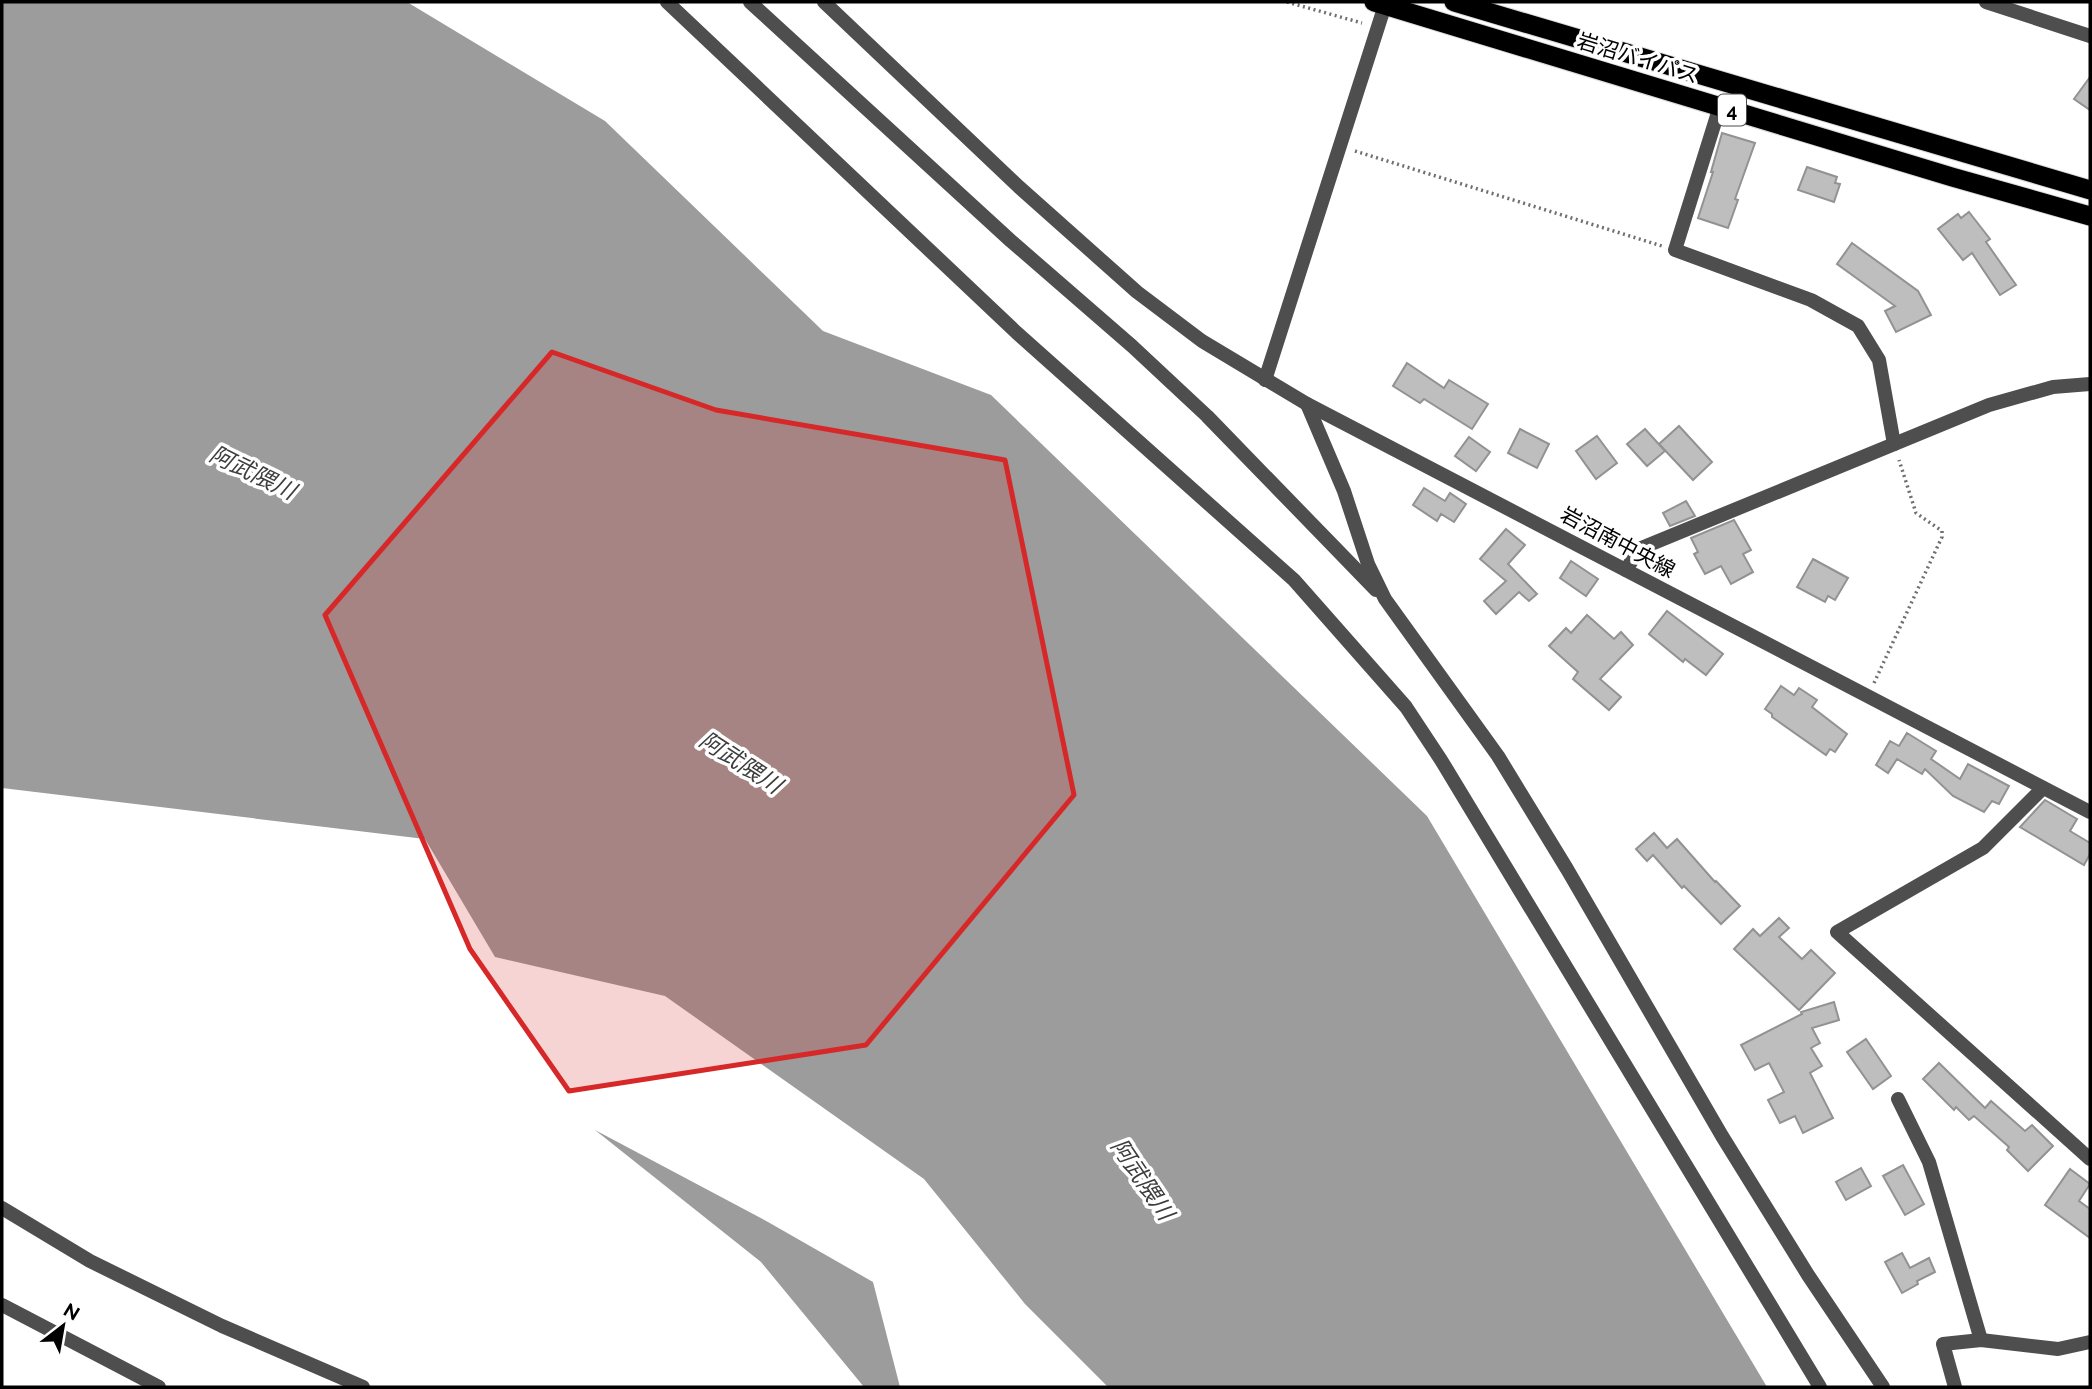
<svg xmlns="http://www.w3.org/2000/svg" width="2092" height="1389" font-family="Raleway,'Noto Sans JP',sans-serif">
  <style>
    .water { fill: #9c9c9c }
    .building { fill: #bebebe; stroke: #929292; stroke-width: 2 }
    .lines { fill: none; stroke-linecap: round; stroke-linejoin: round }
    .trunk-casing { stroke: #dbdbdb; stroke-width: 21 }
    .path { stroke: #707070; stroke-width: 3.5; stroke-dasharray: 2 3.5; stroke-linecap: butt }
    .minor { stroke: #4e4e4e; stroke-width: 14 }
    .tertiary { stroke: #4e4e4e; stroke-width: 14 }
    .trunk { stroke: #000; stroke-width: 19 }
    .marked { fill: #d62828; fill-opacity: 0.2; stroke: #d62828; stroke-width: 5; stroke-linejoin: round }
    .labels { text-anchor: middle; dominant-baseline: central; stroke-width: 7; stroke-linejoin: round; paint-order: stroke }
    .shield { fill: #fff; stroke: #4c4c4c; stroke-width: 2 }
    .shield-label { font-size: 19px; font-weight: bold; fill: #000 }
    .street-label { font-size: 21px; fill: #000; stroke: #fff }
    .water-label { font-size: 23px; font-style: italic; fill: #3d3d3d; stroke: #fff }
  </style>
  <rect width="100%" height="100%" fill="#fff"/>
  <g class="water">
    <path d="M2,2H407L605,121L823,331L991,395L1427,816L1767,1387H1108L1025,1304L924,1179L665,996L495,957L425,839L2,788Z"/>
    <path d="M595,1130L768,1222L873,1282L900,1387H864L761,1262Z"/>
  </g>
  <g class="building">
    <path d="M2090,77V110L2074,99Z"/>
    <path d="M1722,133L1755,143L1735,199L1738,200L1728,228L1698,218L1713,172H1711Z"/>
    <path d="M1807,167L1837,177L1835,183L1840,184L1834,202L1798,190Z"/>
    <path d="M1969,212L1990,239L1986,242L2016,285L2000,295L1972,253L1963,260L1938,229L1958,214L1961,218Z"/>
    <path d="M1852,243L1918,291L1931,315L1896,332L1885,311L1895,306L1837,264Z"/>
    <path d="M1407,363L1444,388L1449,380L1488,404L1472,429L1424,399L1420,403L1393,386Z"/>
    <path d="M1679,426L1712,462L1693,480L1659,444Z"/>
    <path d="M1520,429L1549,444L1537,468L1508,453Z"/>
    <path d="M1645,429L1665,451L1647,466L1627,444Z"/>
    <path d="M1597,436L1617,463L1596,479L1576,451Z"/>
    <path d="M1469,437L1490,452L1476,471L1455,456Z"/>
    <path d="M1424,488L1445,501L1450,493L1466,504L1454,522L1441,514L1437,521L1413,505Z"/>
    <path d="M1686,501L1695,516L1670,526L1663,513Z"/>
    <path d="M1734,520L1751,550L1743,554L1753,572L1731,584L1721,566L1705,574L1694,554L1698,552L1691,538Z"/>
    <path d="M1506,529L1525,545L1508,564L1537,594L1529,601L1519,592L1496,614L1484,601L1506,581L1480,559Z"/>
    <path d="M1813,559L1848,578L1835,600L1828,596L1825,602L1797,587Z"/>
    <path d="M1571,561L1598,579L1586,596L1560,578Z"/>
    <path d="M1667,611L1723,654L1706,675L1685,659L1683,662L1649,634Z"/>
    <path d="M1587,615L1614,639L1621,632L1633,645L1600,679L1621,697L1609,710L1573,679L1578,672L1549,646L1566,628L1571,633Z"/>
    <path d="M1781,686L1794,695L1799,688L1817,700L1812,707L1847,734L1835,752L1830,749L1826,755L1772,717V714L1765,709Z"/>
    <path d="M1907,733L1936,751L1931,759L1960,779L1968,764L2009,786L1999,804L1992,801L1984,812L1953,796L1925,769L1922,774L1897,759L1888,773L1876,765L1890,741L1899,746Z"/>
    <path d="M2045,800L2077,819L2070,831L2090,843V854L2084,865L2020,827Z"/>
    <path d="M1654,833L1667,848L1677,839L1715,882L1716,881L1740,906L1721,924L1684,886L1682,888L1653,855L1647,861L1636,849Z"/>
    <path d="M1779,918L1789,928L1779,937L1802,959L1811,950L1835,973L1799,1010L1734,949L1753,929L1760,936Z"/>
    <path d="M1834,1002L1839,1020L1812,1028L1820,1043L1811,1048L1822,1066L1810,1073L1833,1118L1803,1133L1795,1116L1780,1123L1768,1100L1784,1092L1769,1063L1755,1070L1741,1045L1802,1014L1801,1012Z"/>
    <path d="M1866,1039L1891,1076L1873,1089L1847,1052Z"/>
    <path d="M1939,1063L1985,1108L1991,1101L2025,1131L2032,1125L2053,1146L2028,1171L2007,1150L2009,1147L1974,1116L1969,1120L1956,1107L1954,1110L1923,1079Z"/>
    <path d="M1903,1165L1924,1204L1905,1215L1883,1176Z"/>
    <path d="M1861,1168L1871,1186L1846,1200L1836,1182Z"/>
    <path d="M2070,1169L2090,1184L2079,1201L2090,1209V1238L2045,1205Z"/>
    <path d="M1902,1253L1910,1268L1929,1258L1935,1272L1917,1281L1918,1284L1902,1293L1885,1262Z"/>
  </g>
  <g class="lines">
    <g class="trunk-casing">
      <g id="trunk">
        <path d="M1374,2L1952,177L2090,216"/>
        <path d="M1454,2L2090,190"/>
      </g>
    </g>
    <g class="path">
      <path d="M1287,2L1362,23"/>
      <path d="M1355,151L1662,246"/>
      <path d="M1874,683L1942,537V531L1916,513L1899,460"/>
    </g>
    <g class="minor">
      <path d="M667,2L1017,333L1294,580L1406,707L1441,760L1820,1387"/>
      <path d="M750,2L1011,241L1132,346L1207,416L1376,590"/>
      <path d="M1986,2L2090,36"/>
      <path d="M1720,106L1675,250L1811,300L1858,326L1879,360L1894,444"/>
      <path d="M1265,380L1385,5"/>
      <path d="M1307,404L1344,491L1368,564L1385,599L1498,756L1567,869L1722,1136L1808,1275L1883,1387"/>
      <path d="M1626,570L1639,549L1989,405L2053,387L2090,384"/>
      <path d="M2043,788L1983,848L1837,932L2090,1159"/>
      <path d="M1898,1099L1929,1162L1981,1340"/>
      <path d="M2,1208L90,1261L222,1326L363,1387"/>
      <path d="M2,1305L159,1387"/>
      <path d="M1955,1387L1943,1344L1981,1340L2058,1349L2090,1342"/>
    </g>
    <path class="tertiary" d="M824,2L1019,187L1137,292L1202,341L1307,404L2090,812"/>
    <use href="#trunk" class="trunk"/>
  </g>
  <path class="marked" d="M552,352L716,410L1005,460L1074,795L866,1045L569,1091L470,949L325,615Z"/>
  <g class="labels">
    <rect class="shield" x="1718" y="94.5" width="28" height="31" rx="5"/>
    <g class="shield-label">
      <text x="1732" y="110">4</text>
    </g>
    <g class="street-label">
      <text transform="translate(1638 58) rotate(17)">岩沼バイパス</text>
      <text transform="translate(1618 542) rotate(28)">岩沼南中央線</text>
    </g>
    <g class="water-label">
      <text transform="translate(253 472) rotate(26)">阿武隈川</text>
      <text transform="translate(741 762) rotate(33)">阿武隈川</text>
      <text transform="translate(1143 1179) rotate(56)">阿武隈川</text>
    </g>
  </g>
  <rect width="2092" height="1389" fill="none" stroke="#000000" stroke-width="7"/>
  <g transform="translate(63 1326) rotate(31)" stroke="#ffffff" stroke-width="5" paint-order="stroke">
  <path d="M0-5L12 26L0 18L-12 26Z" fill="#000000"/>
  <text y="-10" font-size="19" font-weight="bold" text-anchor="middle" fill="#000000">N</text>
  </g>
</svg>
